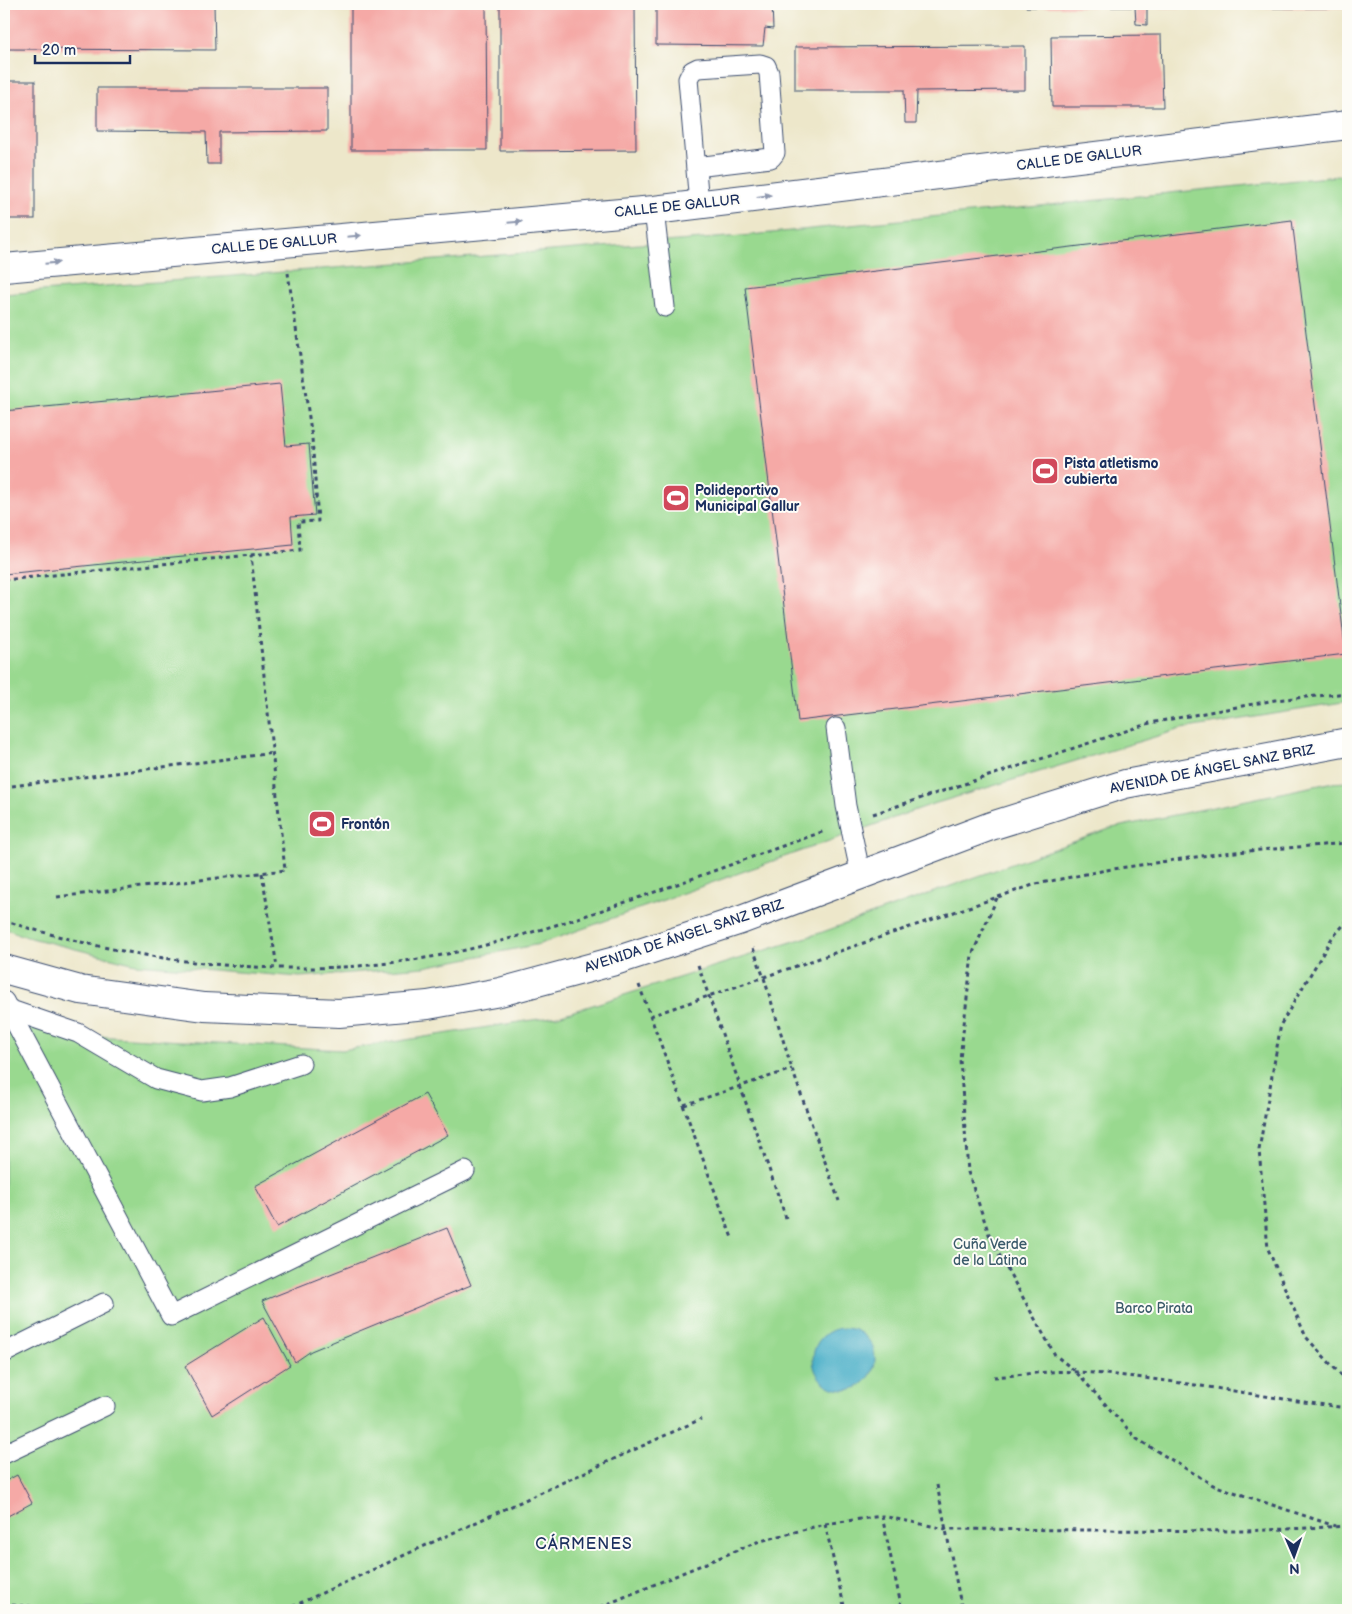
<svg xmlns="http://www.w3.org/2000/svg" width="1352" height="1614" font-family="'Balsamiq Sans',sans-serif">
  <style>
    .green { fill: #99d98f; stroke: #5a8476 }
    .water { fill: #49afc8; stroke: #326f93 }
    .building { fill: #f5a9a6 }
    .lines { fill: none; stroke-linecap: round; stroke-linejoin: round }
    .lane-casing { stroke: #3a4b6e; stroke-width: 21 }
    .street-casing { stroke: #3a4b6e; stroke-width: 30 }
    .path { stroke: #3a4b6e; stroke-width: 3; stroke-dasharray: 4 4; stroke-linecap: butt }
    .lane { stroke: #fff; stroke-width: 19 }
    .street { stroke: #fff; stroke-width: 28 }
    .oneway { fill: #8d97ae }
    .labels { text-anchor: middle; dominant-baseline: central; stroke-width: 4; stroke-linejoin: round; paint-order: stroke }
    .street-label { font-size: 14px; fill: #1b2f5e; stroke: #fdfcf7 }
    .poi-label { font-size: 14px; font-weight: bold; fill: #1b2f5e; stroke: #fdfcf7; text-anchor: start }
    .park-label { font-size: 14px; fill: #3a5a6a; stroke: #fdfcf7 }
    .quarter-label { font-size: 16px; letter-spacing: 1px; fill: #1b2f5e; stroke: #fdfcf7 }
  </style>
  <rect width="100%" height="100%" fill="#fdfcf7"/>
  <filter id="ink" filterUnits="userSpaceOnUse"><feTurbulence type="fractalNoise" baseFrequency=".02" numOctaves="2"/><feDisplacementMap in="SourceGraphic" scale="10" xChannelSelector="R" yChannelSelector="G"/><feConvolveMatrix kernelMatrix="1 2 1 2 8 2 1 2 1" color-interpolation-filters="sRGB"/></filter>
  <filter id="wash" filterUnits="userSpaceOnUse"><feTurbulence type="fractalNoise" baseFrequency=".0096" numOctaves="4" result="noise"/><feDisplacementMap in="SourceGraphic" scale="20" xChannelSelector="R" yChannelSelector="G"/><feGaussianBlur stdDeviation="1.12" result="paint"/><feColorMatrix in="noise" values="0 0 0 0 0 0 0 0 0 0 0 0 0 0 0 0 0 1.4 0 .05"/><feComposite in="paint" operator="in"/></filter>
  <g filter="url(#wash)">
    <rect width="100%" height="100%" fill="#ede7ca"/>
    <g class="green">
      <path d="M1348,175V702L1181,729L930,805L540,944L424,967L300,977L136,964L27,937L4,928V294L741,236Z"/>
      <path d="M1348,782V1610H4V1006L94,1036L342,1050L558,1016L820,933L1112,828L1329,783Z"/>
    </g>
    <circle class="water" cx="844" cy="1359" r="31"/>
    <g id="blocks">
      <g class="building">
        <path d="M4,4H214L215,50L4,49Z"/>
        <path d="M351,4H486L487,150H351Z"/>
        <path d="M500,4H635L636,150L500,151Z"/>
        <path d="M656,4H772L773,29L765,28L763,46L656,45Z"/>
        <path d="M1026,4H1348V8H1147V25L1136,24L1135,7H1026Z"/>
        <path d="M1161,35L1163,107H1052L1051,36Z"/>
        <path d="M1025,46V90L917,91L916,123H905L904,90H795V47Z"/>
        <rect x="4" y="81" width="31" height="138"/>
        <path d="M97,88H327V131L219,132V164H207L206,132L97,131Z"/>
        <path d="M1292,220L1346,654L798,721L745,287Z"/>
        <path d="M280,384L286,446L309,444L315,515L291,517L293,545L4,574V463H7L4,411Z"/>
        <path d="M425,1094L448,1135L277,1227L255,1186Z"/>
        <path d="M447,1228L471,1285L311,1351L295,1362L262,1301Z"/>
        <path d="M264,1317L290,1365L212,1415L185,1366Z"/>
        <path d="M17,1475L32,1503L4,1518V1482Z"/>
      </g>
    </g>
  </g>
  <g filter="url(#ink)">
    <use href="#blocks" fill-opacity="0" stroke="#3a4b6e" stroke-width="1"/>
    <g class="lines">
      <g class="lane-casing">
        <g id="lane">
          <path d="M696,167L771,158L775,153L769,73L766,66L760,64L698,68L692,71L688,79L699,204"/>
          <path d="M654,210L665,307"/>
          <path d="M836,728L846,806L861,876"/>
          <path d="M4,1001L171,1316L465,1171"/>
          <path d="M8,1009L78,1033L156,1079L202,1091L230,1087L301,1064"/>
          <path d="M4,1353L104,1303"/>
          <path d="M4,1454L105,1406"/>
        </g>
      </g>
      <g class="street-casing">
        <g id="street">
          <path d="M4,268L654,210L1348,125"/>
          <path d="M4,969L80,990L204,1007L339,1013L428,1005L500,992L615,961L741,920L991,826L1125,784L1348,742"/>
        </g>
      </g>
      <g class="path">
        <path d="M4,580L300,550L298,522L318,521L312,438L288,273"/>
        <path d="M4,787L274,753"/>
        <path d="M873,814L1150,723L1275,700L1348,693"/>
        <path d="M262,873L277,967"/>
        <path d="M57,897L285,870L251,555"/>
        <path d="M997,898L972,955L960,1059L968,1172L991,1240L1055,1355L1075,1371L1137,1439L1213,1485L1335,1526"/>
        <path d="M4,920C25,928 47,933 69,939C199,972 347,980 478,947C596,917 710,871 825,831"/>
        <path d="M1348,920L1332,938L1281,1024L1259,1150L1268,1249L1306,1337L1348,1383"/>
        <path d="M753,948L764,978L792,1069L839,1201"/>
        <path d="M698,965L786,1218"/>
        <path d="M639,985L732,1238"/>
        <path d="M650,1016L1036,884L1106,870L1223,853L1348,843"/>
        <path d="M684,1105L792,1069"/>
        <path d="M994,1377C1021,1375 1050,1370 1077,1372C1168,1377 1258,1397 1348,1408"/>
        <path d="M937,1485L962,1610"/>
        <path d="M882,1516L902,1610"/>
        <path d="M825,1524L845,1610"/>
        <path d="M4,1605L29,1606L45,1610"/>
        <path d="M285,1610L701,1419"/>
        <path d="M593,1610L757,1542L825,1524L882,1516L946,1529L1246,1531L1348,1526"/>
      </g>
      <use href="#lane" class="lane"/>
      <use href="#street" class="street"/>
    </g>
    <defs><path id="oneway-solid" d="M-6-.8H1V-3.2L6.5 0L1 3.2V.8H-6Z" transform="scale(1.25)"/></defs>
    <g class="oneway">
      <use href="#oneway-solid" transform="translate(764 196) rotate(-7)"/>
      <use href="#oneway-solid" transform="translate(515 222) rotate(-5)"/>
      <use href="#oneway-solid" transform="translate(354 236) rotate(-5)"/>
      <use href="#oneway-solid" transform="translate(52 263) rotate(-5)"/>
    </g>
  </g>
  <defs>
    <g id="stadium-square" transform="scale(1.4375)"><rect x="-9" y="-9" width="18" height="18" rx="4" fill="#d1495b" stroke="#fdfcf7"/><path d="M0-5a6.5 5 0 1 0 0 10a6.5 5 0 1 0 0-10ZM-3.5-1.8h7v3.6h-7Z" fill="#fff"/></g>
  </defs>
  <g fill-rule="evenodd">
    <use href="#stadium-square" x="1045" y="471"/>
    <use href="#stadium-square" x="676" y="498"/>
    <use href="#stadium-square" x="322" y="824"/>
  </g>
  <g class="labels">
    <g class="street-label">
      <text transform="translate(1079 158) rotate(-7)">CALLE DE GALLUR</text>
      <text transform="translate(677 206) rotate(-6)">CALLE DE GALLUR</text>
      <text transform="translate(274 244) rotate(-5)">CALLE DE GALLUR</text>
      <text transform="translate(1212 769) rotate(-11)">AVENIDA DE ÁNGEL SANZ BRIZ</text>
      <text transform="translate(684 936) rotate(-18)">AVENIDA DE ÁNGEL SANZ BRIZ</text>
    </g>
    <g class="poi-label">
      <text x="1064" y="463">Pista atletismo<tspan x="1064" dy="16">cubierta</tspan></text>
      <text x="695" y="490">Polideportivo<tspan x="695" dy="16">Municipal Gallur</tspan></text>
      <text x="341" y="824">Frontón</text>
    </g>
    <g class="park-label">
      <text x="990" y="1244">Cuña Verde<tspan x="990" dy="16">de la Latina</tspan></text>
      <text x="1154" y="1308">Barco Pirata</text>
    </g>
    <g class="quarter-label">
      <text x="584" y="1544">CÁRMENES</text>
    </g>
  </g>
  <rect width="1352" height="1614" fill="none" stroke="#fdfcf7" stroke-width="20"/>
  <g transform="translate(1294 1556) rotate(178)" stroke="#fdfcf7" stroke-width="4" paint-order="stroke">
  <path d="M0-4L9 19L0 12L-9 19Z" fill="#1b2f5e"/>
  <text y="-8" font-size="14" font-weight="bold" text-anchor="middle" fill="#1b2f5e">N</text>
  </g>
  <path d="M35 55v8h95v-8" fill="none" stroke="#1b2f5e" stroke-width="2.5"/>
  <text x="42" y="55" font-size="15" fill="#1b2f5e" stroke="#fdfcf7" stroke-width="4" paint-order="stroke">20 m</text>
</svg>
